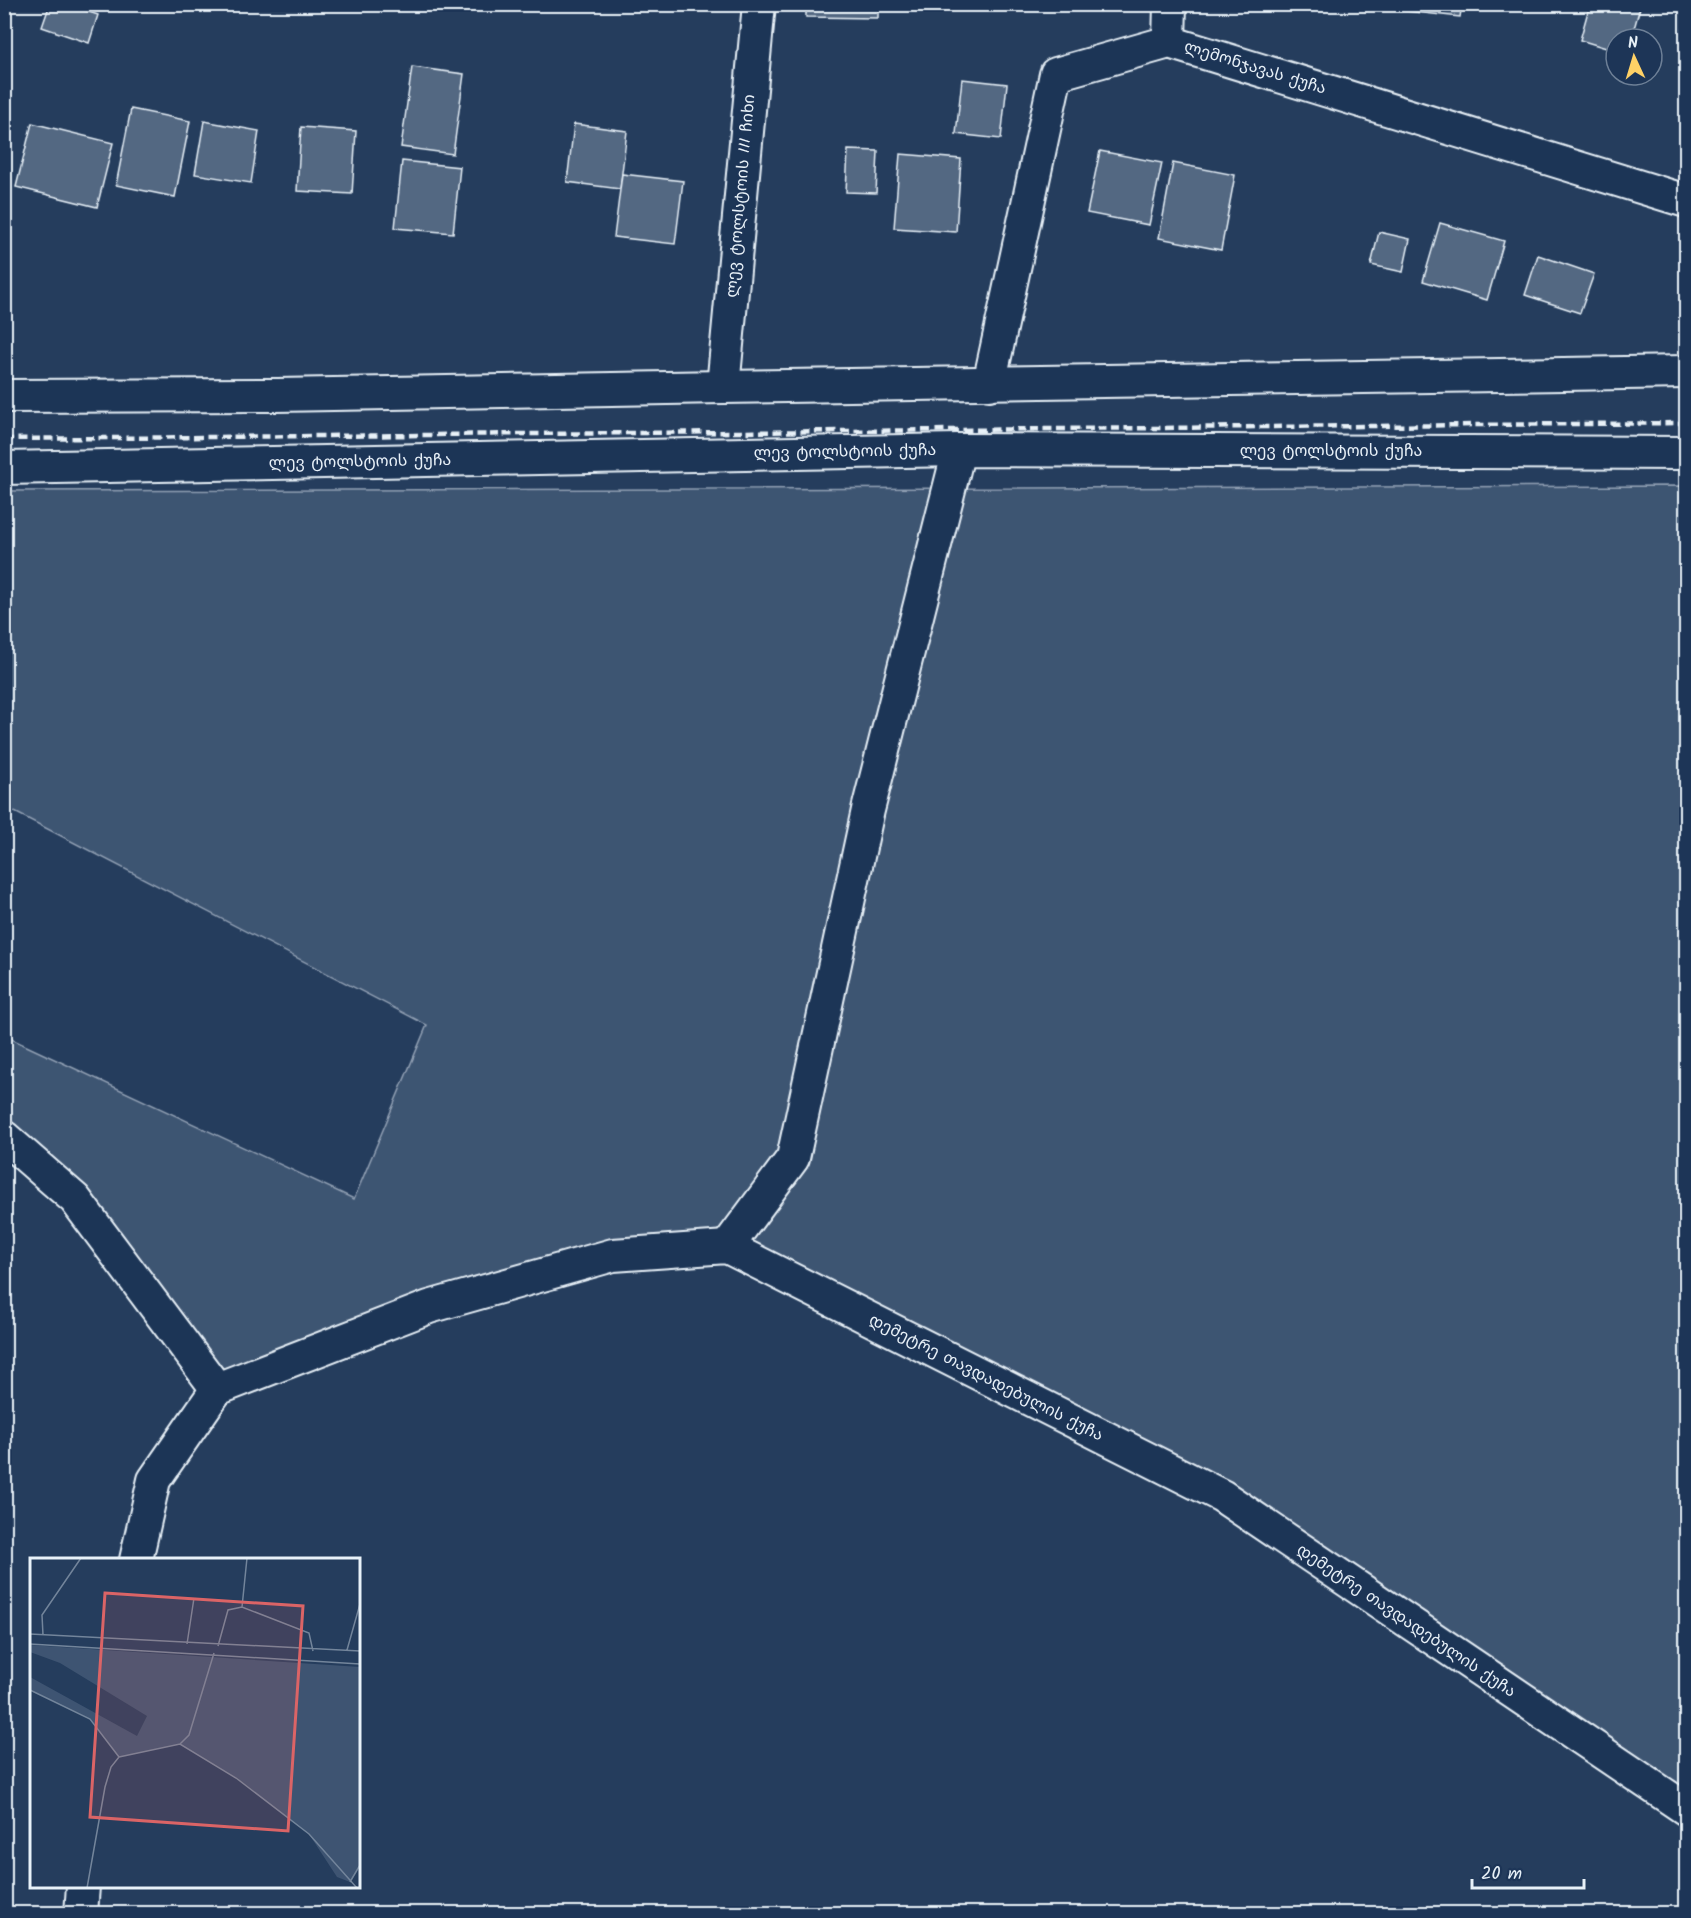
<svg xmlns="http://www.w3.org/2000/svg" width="1691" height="1918" font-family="Kalam,'Noto Sans Georgian',sans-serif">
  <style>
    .green { fill: #3e5472; stroke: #93a2b5; stroke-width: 1.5 }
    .building { fill: #536782; stroke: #e8f1f8; stroke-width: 1.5 }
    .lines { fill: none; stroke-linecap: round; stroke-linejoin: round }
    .minor-casing { stroke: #e8f1f8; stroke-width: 36 }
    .minor { stroke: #1d3557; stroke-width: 32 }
    .rail { stroke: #e8f1f8; stroke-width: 4.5; stroke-dasharray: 9 4.5; stroke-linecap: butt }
    .labels { text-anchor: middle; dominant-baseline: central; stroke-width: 4.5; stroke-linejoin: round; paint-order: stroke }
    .street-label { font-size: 16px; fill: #e8f1f8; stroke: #1d3557 }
    .inset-road { fill: none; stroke: #73859b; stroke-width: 1.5 }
    .view { fill: #db6466; fill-opacity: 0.15; stroke: #db6466; stroke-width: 3 }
    .inset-edge { fill: none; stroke: #e8f1f8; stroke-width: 3 }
  </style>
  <rect width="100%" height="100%" fill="#253d5d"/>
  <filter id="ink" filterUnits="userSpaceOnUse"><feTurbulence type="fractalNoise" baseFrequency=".0167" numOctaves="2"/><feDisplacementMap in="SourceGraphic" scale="12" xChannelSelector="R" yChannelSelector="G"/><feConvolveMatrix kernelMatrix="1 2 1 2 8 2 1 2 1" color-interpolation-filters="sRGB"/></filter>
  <g filter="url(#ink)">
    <path class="green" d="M1686,486V1809L1222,1496L727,1247L613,1255L217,1389L5,1137V1036L354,1199L427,1025L5,807L4,491Z"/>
    <g class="building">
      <path d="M50,4H66L98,15L89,43L42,27Z"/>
      <path d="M806,4H878V18L806,17Z"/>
      <path d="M1379,4H1462L1460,17L1378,8Z"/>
      <path d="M1590,4H1641L1631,39H1616V51L1580,40Z"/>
      <path d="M1686,5V55L1681,54Z"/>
      <path d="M412,67L464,74L453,154L401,147Z"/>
      <path d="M962,79L1007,84L1001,139L956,134Z"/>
      <path d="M131,109L190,121L175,197L116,185Z"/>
      <path d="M204,121L259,131L251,183L195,174Z"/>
      <path d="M32,123L113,143L97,207L16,187Z"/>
      <path d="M574,124L627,131L620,189L567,182Z"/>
      <path d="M301,127L356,131L352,194L297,191Z"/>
      <path d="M848,150L878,151L876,193L846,192Z"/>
      <path d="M1100,151L1162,163L1149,225L1087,213Z"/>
      <path d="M900,154L961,159L956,232L894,228Z"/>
      <path d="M402,161L460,167L453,233L395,228Z"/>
      <path d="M1173,163L1235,175L1221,250L1159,238Z"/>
      <path d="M622,174L683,181L675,244L614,237Z"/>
      <path d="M1440,223L1504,241L1487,300L1423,281Z"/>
      <path d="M1379,232L1410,239L1403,272L1371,265Z"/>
      <path d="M1538,255L1594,274L1580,313L1525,295Z"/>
    </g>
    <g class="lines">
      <g class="minor-casing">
        <g id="minor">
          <path d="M1169,42L1170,4"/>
          <path d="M989,384L1056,74L1169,42L1686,201"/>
          <path d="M723,387L759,4"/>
          <path d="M4,396L277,395L723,387L1686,372"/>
          <path d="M4,468L959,450L1686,453"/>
          <path d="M4,1137L75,1199L217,1389"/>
          <path d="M727,1247L793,1158L868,810L959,450"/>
          <path d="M217,1389L429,1307L613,1255L727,1247L1222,1496L1686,1809"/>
          <path d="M136,1560L154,1480L217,1389"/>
          <path d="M81,1914L83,1886"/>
        </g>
      </g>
      <use href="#minor" class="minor"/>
      <path class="rail" d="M4,439L1686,423"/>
    </g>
  </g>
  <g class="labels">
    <g class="street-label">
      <text transform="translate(1255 68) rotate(17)">ლემონჯავას ქუჩა</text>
      <text transform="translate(741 196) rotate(-85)">ლევ ტოლსტოის III ჩიხი</text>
      <text x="1331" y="451">ლევ ტოლსტოის ქუჩა</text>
      <text transform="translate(845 452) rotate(-1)">ლევ ტოლსტოის ქუჩა</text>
      <text transform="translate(360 462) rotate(-1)">ლევ ტოლსტოის ქუჩა</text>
      <text transform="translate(986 1378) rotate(27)">დემეტრე თავდადებულის ქუჩა</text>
      <text transform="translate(1406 1621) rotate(34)">დემეტრე თავდადებულის ქუჩა</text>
    </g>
  </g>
  <g transform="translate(30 1558)">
    <rect width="330" height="330" fill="#253d5d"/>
    <path d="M0,87L330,109V307L320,324L307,319L279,276L206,220L150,186L89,199L60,161L0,132V119L107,178L117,158L30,105L0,94Z" fill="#3e5472"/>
    <path class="inset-road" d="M212,49L217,0M0,76L330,93M13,77L12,57L51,0M0,86L330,106M157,86L164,40M188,88L198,52L212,49L279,75L283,93M317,92L330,46M0,132L60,161L89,199M150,186L159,177L184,95M89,199L150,186L206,220L279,276L327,330M320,324L330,307M57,330L75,229L81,209L89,199"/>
    <path class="view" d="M75,35L273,48L258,273L60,259Z"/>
    <rect width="330" height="330" class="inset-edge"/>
  </g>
  <rect width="1691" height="1918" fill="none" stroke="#1d3557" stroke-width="24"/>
  <rect x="12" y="12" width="1667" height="1894" fill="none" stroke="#e8f1f8" stroke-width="2" filter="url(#ink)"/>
  <g transform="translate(1634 57) rotate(356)"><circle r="28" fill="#1d3557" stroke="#6e8097" stroke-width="1.5"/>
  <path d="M0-4.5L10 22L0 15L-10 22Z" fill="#ffd166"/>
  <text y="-9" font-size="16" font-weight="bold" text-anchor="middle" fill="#e8f1f8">N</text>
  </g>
  <path d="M1472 1879v9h112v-9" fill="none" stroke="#e8f1f8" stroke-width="3"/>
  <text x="1481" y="1879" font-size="18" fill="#e8f1f8" stroke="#1d3557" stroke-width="4.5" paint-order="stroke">20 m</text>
</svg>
